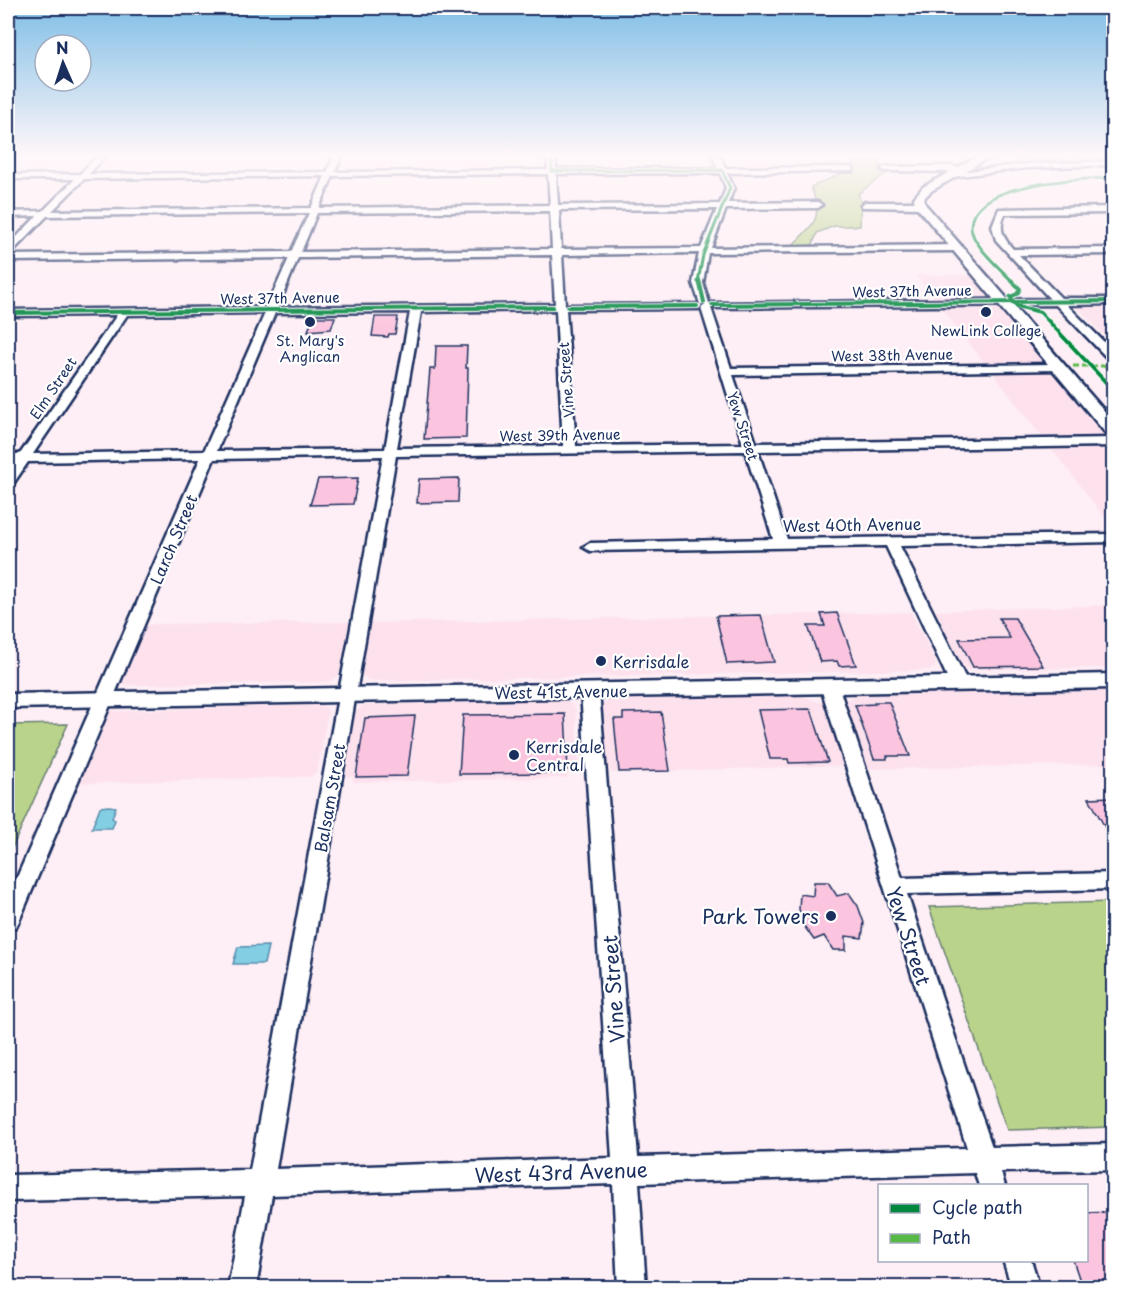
<svg xmlns="http://www.w3.org/2000/svg" width="1121" height="1295" font-family="'Playpen Sans',sans-serif">
  <style>
    .built { fill: #fde2ee }
    .green { fill: #b9d38a; stroke: #6a8174; stroke-width: 1.5 }
    .water { fill: #83cee3; stroke: #598eae; stroke-width: 1.5 }
    .building { fill: #fbc5df; stroke: #1b2f5e; stroke-width: 1.5 }
    .lines { fill: none; stroke-linecap: round; stroke-linejoin: round }
    .minor-casing { stroke: #1b2f5e; stroke-width: 5 }
    .major-casing { stroke: #1b2f5e; stroke-width: 5 }
    .minor { fill: #fff; fill-rule: evenodd }
    .major { fill: #fff; fill-rule: evenodd }
    .quiet { stroke: #58b947; stroke-width: 3; stroke-dasharray: 6 3; stroke-linecap: butt }
    .cycleway-far1-casing { stroke: #fff; stroke-width: 5 }
    .cycleway-casing { stroke: #fff; stroke-width: 6 }
    .cycleway-far1 { stroke: #00873e; stroke-width: 3 }
    .cycleway { stroke: #00873e; stroke-width: 4 }
    .poi-dot { fill: #1b2f5e; stroke: #fff; stroke-width: 2 }
    .labels { text-anchor: middle; dominant-baseline: central; stroke-width: 4.5; stroke-linejoin: round; paint-order: stroke }
    .far-street-label { font-size: 14px; fill: #1b2f5e; stroke: #fff }
    .far-poi-label { font-size: 14px; fill: #1b2f5e; stroke: #fff }
    .street-label { font-size: 16px; fill: #1b2f5e; stroke: #fff }
    .poi-label { font-size: 16px; fill: #1b2f5e; stroke: #fff; text-anchor: start }
    .near-poi-label { font-size: 20px; fill: #1b2f5e; stroke: #fff; text-anchor: end }
    .near-street-label { font-size: 20px; fill: #1b2f5e; stroke: #fff }
  </style>
  <rect width="100%" height="100%" fill="#feeef5"/>
  <filter id="ink" filterUnits="userSpaceOnUse"><feTurbulence type="fractalNoise" baseFrequency=".0167" numOctaves="2"/><feDisplacementMap in="SourceGraphic" scale="12" xChannelSelector="R" yChannelSelector="G"/><feConvolveMatrix kernelMatrix="1 2 1 2 8 2 1 2 1" color-interpolation-filters="sRGB"/></filter>
  <g filter="url(#ink)">
    <g class="built">
      <path d="M916,275H971L1113,445V528Z"/>
      <path d="M1076,306H1113V344Z"/>
      <path d="M1113,605V668L968,669L960,663L936,611Z"/>
      <path d="M911,612L936,663L935,667L930,670L370,681L359,674L367,623Z"/>
      <path d="M350,622L340,674L329,682L132,685L123,684L120,680L140,626L155,624Z"/>
      <path d="M1113,689V764L878,769L828,766L612,773L606,767L602,709L603,703L609,700L801,695L819,702L846,701L855,695Z"/>
      <path d="M560,700L570,702L576,709L579,768L568,773L567,778L353,782L354,777L345,776L355,712L363,705Z"/>
      <path d="M319,705L327,707L328,713L317,773L309,777L92,783L79,782L108,715L111,711Z"/>
    </g>
    <g class="green">
      <path d="M849,155H872L886,173L858,194L861,202L860,226H834L817,233L812,246H792C814,222 824,221 811,187L852,169L854,165Z"/>
      <path d="M68,724L8,857V725Z"/>
      <path d="M1113,902V1127L1007,1130L929,907Z"/>
    </g>
    <g class="water">
      <path d="M109,806L116,807L112,818L115,820L112,828H92L100,807Z"/>
      <path d="M268,946L264,964H233L238,947Z"/>
    </g>
    <g class="building">
      <path d="M313,317H335L331,329L308,331Z"/>
      <path d="M375,317H398L395,334H389L388,337L372,336Z"/>
      <path d="M436,346H467L466,368H468L466,438L424,439L430,369H435Z"/>
      <path d="M358,478L353,504L310,505L318,479Z"/>
      <path d="M459,478L458,502L417,503L419,479Z"/>
      <path d="M837,613L856,665L839,666L837,661L820,662L808,626H825L821,614Z"/>
      <path d="M761,615L774,662L727,664L716,616Z"/>
      <path d="M999,618H1015L1043,666L973,667L959,639L1010,638Z"/>
      <path d="M874,702H889L910,756H887V759H874L855,705L875,704Z"/>
      <path d="M811,709L828,762L789,763L788,759H770L758,710Z"/>
      <path d="M661,712L670,771L619,772L614,719H623V713Z"/>
      <path d="M565,714L568,770H563V773L459,774L463,715Z"/>
      <path d="M415,716L407,776L356,777L365,718Z"/>
      <path d="M1113,797V842L1089,798Z"/>
      <path d="M814,882H828L837,896L849,893L858,906L864,923L862,938L846,936V950H833L824,936L814,940L804,926L799,909L800,894L813,896Z"/>
      <path d="M1113,1212V1287H1082L1073,1260H1086V1213Z"/>
    </g>
    <g class="lines">
      <g class="minor-casing">
        <g id="minor">
          <path d="M98,155H106L89,174L327,172L334,155H342L335,172L548,170L547,155H555L556,169L718,168L712,155H720L725,168L850,167H853V171L727,173L734,188L728,203L818,202L822,205L818,208L726,209L711,248L956,245L961,248L956,251L708,253L703,283L709,303L1050,299L996,240L992,226L999,209L1114,207V213L1005,214C998,228 1003,238 1013,249L1114,248V254L1019,255L1061,298H1114V304L1067,305L1114,352V362L1110,361L1056,305L711,308L731,368L1058,364L1064,367L1058,370L733,375L756,443L1114,438V446L758,451L787,539L1114,534V542L900,546L968,683L965,687H953L950,683L886,546L590,551L583,547L590,543L773,539L745,451L396,456L276,1169L612,1158L581,691L584,687H596L599,691L638,1157L967,1148L820,685L823,681H835L838,685L902,878L1114,873V889L907,894L992,1147L1114,1144V1170L1001,1172L1005,1186H979L975,1173L639,1183L646,1288H618L613,1184L272,1195L256,1288H228L245,1196L8,1201V1175L250,1170L383,456L214,459L19,921L16,927L8,930V898L200,459L28,462L13,484L8,485V472L15,462H8V454H20L117,315L8,316V310L267,307L289,258L8,261V255L291,252L309,213L47,216L11,253L8,254V246L37,216L8,217V212L43,211L75,179H8V175L80,174ZM720,173L726,188L720,204L558,205L556,174ZM548,174L550,205L319,208L333,176ZM325,176L311,208L52,211L84,179ZM717,209L701,248L561,249L559,210ZM550,211L552,249L301,252L317,213ZM699,253L693,283L700,304L565,305L562,255ZM552,255L555,304L278,307L298,258ZM701,304H707L701,308L743,444L576,446L566,310L697,309L701,308ZM556,310L563,446L397,448L421,312ZM410,312L385,449L217,451L275,313ZM265,313L204,451L33,454L127,315Z"/>
          <path d="M1114,161V165L1027,168L951,177L947,175L948,173L959,172L885,171L881,169L885,167L953,166L969,171L1027,164Z"/>
          <path d="M865,202H920L924,205L920,208L862,207L861,205Z"/>
          <path d="M1003,1260H1031L1040,1288H1012Z"/>
        </g>
      </g>
      <g class="major-casing">
        <g id="major">
          <path d="M980,155H993L931,191L924,198L925,204L1114,422V438L1108,436L915,205L914,198L923,187Z"/>
          <path d="M1114,674V688L8,708V694Z"/>
        </g>
      </g>
      <use href="#minor" class="minor"/>
      <use href="#major" class="major"/>
      <path class="quiet" d="M1073,366H1114"/>
      <g class="cycleway-far1-casing">
        <g id="cycleway-far1">
          <path d="M551,155L552,171L722,170L730,188L703,255L698,282"/>
          <path d="M1013,282C1002,270 971,244 971,227C971,181 1082,179 1114,178"/>
        </g>
      </g>
      <g class="cycleway-casing">
        <g id="cycleway">
          <path d="M699,280L704,302"/>
          <path d="M1011,280L1020,289L1017,294L1010,297L1017,306L1040,312L1114,391"/>
          <path d="M712,305L1114,301"/>
          <path d="M568,307L697,306"/>
          <path d="M8,313L553,307"/>
        </g>
      </g>
      <use href="#cycleway-far1" class="cycleway-far1"/>
      <use href="#cycleway" class="cycleway"/>
    </g>
  </g>
  <linearGradient id="sky" x2="0" y2="1"><stop stop-color="#7fbee6"/><stop offset="0.46" stop-color="#fff7fa"/><stop offset="1" stop-color="#fff7fa" stop-opacity="0"/></linearGradient>
  <rect width="1121" height="337" fill="url(#sky)"/>
  <g class="poi-dot">
    <circle cx="986" cy="312" r="6"/>
    <circle cx="310" cy="322" r="6"/>
    <circle cx="601" cy="661" r="6"/>
    <circle cx="514" cy="755" r="6"/>
    <circle cx="831" cy="916" r="6"/>
  </g>
  <g class="labels">
    <g class="far-street-label">
      <text transform="translate(912 291) rotate(-1)">West 37th Avenue</text>
      <text transform="translate(280 298) rotate(-1)">West 37th Avenue</text>
      <text transform="translate(892 355) rotate(-1)">West 38th Avenue</text>
      <text transform="translate(566 380) rotate(-94)">Vine Street</text>
      <text transform="translate(53 388) rotate(-56)">Elm Street</text>
      <text transform="translate(743 426) rotate(72)">Yew Street</text>
      <text transform="translate(560 435) rotate(-1)">West 39th Avenue</text>
    </g>
    <g class="far-poi-label">
      <text x="986" y="330">NewLink College</text>
      <text x="310" y="340">St. Mary's<tspan x="310" dy="16">Anglican</tspan></text>
    </g>
    <g class="street-label">
      <text transform="translate(852 524) rotate(-1)">West 40th Avenue</text>
      <text transform="translate(173 539) rotate(-67)">Larch Street</text>
      <text transform="translate(561 691) rotate(-1)">West 41st Avenue</text>
      <text transform="translate(329 798) rotate(-80)">Balsam Street</text>
    </g>
    <g class="poi-label">
      <text x="613" y="661">Kerrisdale</text>
      <text x="526" y="746">Kerrisdale<tspan x="526" dy="18">Central</tspan></text>
    </g>
    <g class="near-poi-label">
      <text x="819" y="916">Park Towers</text>
    </g>
    <g class="near-street-label">
      <text transform="translate(909 936) rotate(72)">Yew Street</text>
      <text transform="translate(613 989) rotate(-94)">Vine Street</text>
      <text transform="translate(561 1172) rotate(-2)">West 43rd Avenue</text>
    </g>
  </g>
  <rect width="1121" height="1295" fill="none" stroke="#fff" stroke-width="30"/>
  <rect x="15" y="15" width="1091" height="1265" fill="none" stroke="#1b2f5e" stroke-width="2" filter="url(#ink)"/>
  <rect x="878" y="1184" width="210" height="78" fill="#ffffff" stroke="#a4acbf" stroke-width="1.5"/>
  <rect x="890" y="1204" width="30" height="9" fill="#00873e" stroke="#a4acbf" stroke-width="1.5"/>
  <text x="932" y="1214" font-size="18" fill="#1b2f5e">Cycle path</text>
  <rect x="890" y="1234" width="30" height="9" fill="#58b947" stroke="#a4acbf" stroke-width="1.5"/>
  <text x="932" y="1244" font-size="18" fill="#1b2f5e">Path</text>
  <g transform="translate(63 63) rotate(357)"><circle r="28" fill="#ffffff" stroke="#a4acbf" stroke-width="1.5"/>
  <path d="M0-4.5L10 22L0 15L-10 22Z" fill="#1b2f5e"/>
  <text y="-9" font-size="16" font-weight="bold" text-anchor="middle" fill="#1b2f5e">N</text>
  </g>
</svg>
